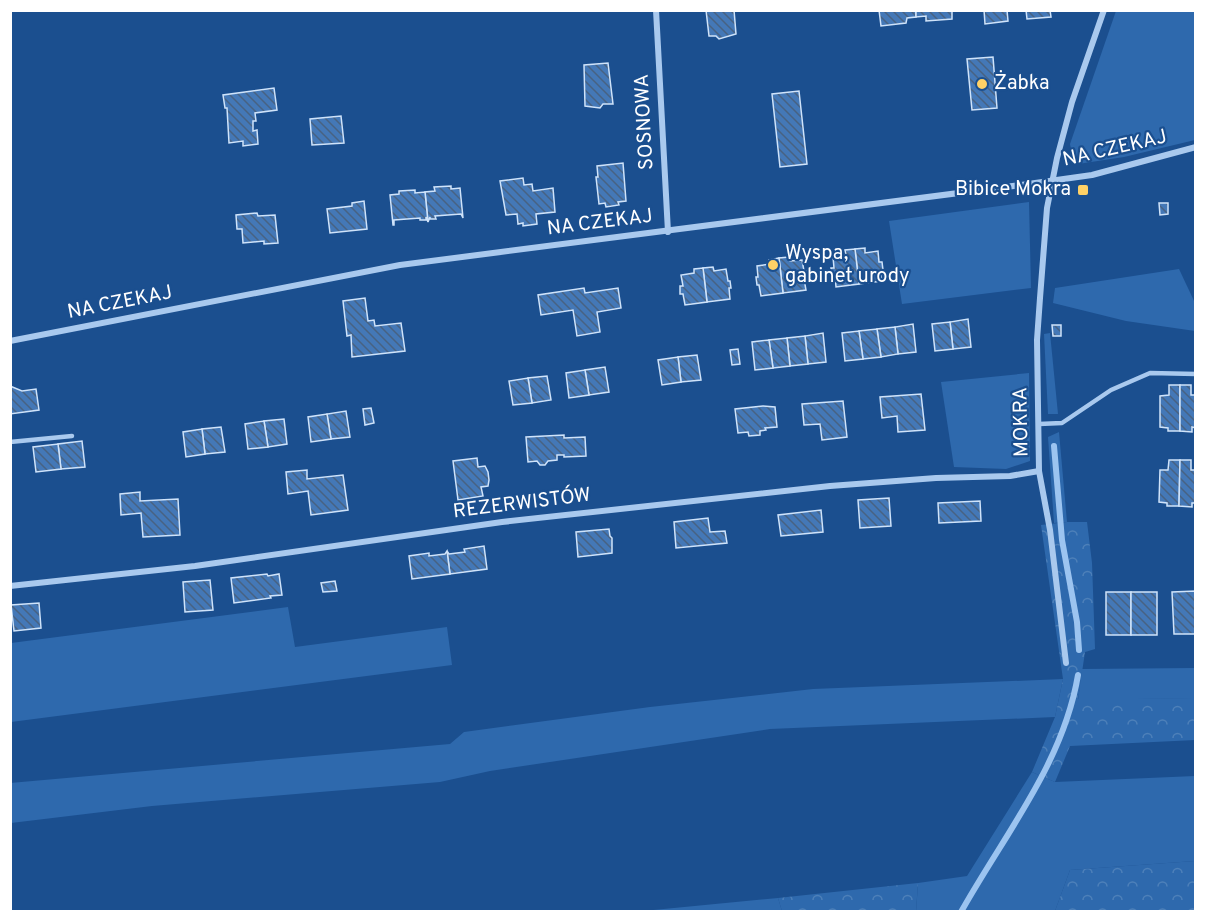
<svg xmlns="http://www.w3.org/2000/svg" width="1206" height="922" font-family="Overpass,sans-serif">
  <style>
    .grass { fill: #2e69ad }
    .forest { fill: url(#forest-crowns) }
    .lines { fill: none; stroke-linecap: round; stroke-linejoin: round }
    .stream { stroke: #9cc4f0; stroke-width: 6 }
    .building { fill: url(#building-back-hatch); stroke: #cfe3fa; stroke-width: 1.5 }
    .lane { stroke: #a9c9ee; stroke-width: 4.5 }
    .street { stroke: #a9c9ee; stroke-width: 6 }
    .poi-dot { fill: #ffd166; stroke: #1b4f8f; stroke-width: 2 }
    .labels { text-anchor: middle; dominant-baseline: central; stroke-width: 4.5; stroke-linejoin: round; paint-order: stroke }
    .poi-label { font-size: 20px; fill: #fff; stroke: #1b4f8f; text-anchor: start }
    .street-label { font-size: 20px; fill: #fff; stroke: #1b4f8f }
  </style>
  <defs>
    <pattern id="forest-crowns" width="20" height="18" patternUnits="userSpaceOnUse" patternTransform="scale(1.5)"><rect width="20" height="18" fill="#2e69ad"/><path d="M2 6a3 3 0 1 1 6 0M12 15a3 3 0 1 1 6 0" fill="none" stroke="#4d80b9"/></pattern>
    <pattern id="building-back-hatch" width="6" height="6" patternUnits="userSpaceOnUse" patternTransform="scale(1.5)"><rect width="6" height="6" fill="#4478b7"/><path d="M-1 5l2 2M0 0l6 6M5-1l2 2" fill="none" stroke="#486282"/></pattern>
  </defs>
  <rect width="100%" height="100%" fill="#1b4f8f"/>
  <g class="grass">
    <path d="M1116,11H1195V140L1124,157L1078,164L1073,159L1070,144Z"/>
    <path d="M1029,202L1031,288L902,304L889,221Z"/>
    <path d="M1179,269L1195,303V331L1126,321L1053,303L1055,288Z"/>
    <path d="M1050,333L1058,414H1048L1044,334Z"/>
    <path d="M1029,373L1030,461L1006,469L954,467L941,382Z"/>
    <path d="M1059,432L1067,522L1054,523L1048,437Z"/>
    <path d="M288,607L295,647L447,627L452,665L11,722V643Z"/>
    <path d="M1195,668V698L1078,700L1082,669Z"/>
    <path d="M1063,679L1055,717L770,729L490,771L440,782L152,806L11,823L10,783L450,744L464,732L650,707L813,689Z"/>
    <path d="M1032,772L1055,782L1195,776V861L1070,870L1055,911L916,912L918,883L967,876Z"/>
    <path d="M778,898L782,911L637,912L643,911Z"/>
  </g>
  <g class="forest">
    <path d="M1067,522H1087L1092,563L1095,649L1085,652L1078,699L1195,698V740L1070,746L1055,782L1032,772L1055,717L1063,679L1041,525Z"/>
    <path d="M1195,861V911H1055L1070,870Z"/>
    <path d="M918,883L916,911H782L778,898Z"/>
  </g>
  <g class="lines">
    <g class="stream">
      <path d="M1054,446L1062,540L1077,622L1079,650"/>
      <path d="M961,912C1004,835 1063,764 1078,675"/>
    </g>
  </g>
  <g class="building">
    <path d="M706,10H734L736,34L719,39L716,36H709Z"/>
    <path d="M879,10H916V17L907,18L906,23L881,26Z"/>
    <path d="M916,10H952V19L926,21V16L916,17Z"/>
    <path d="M984,10H1007L1008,21L985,24Z"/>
    <path d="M1026,10H1050L1051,17L1027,19Z"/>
    <path d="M993,57L997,108L972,110L967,59Z"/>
    <path d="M608,63L613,104H603L600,108L585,106L584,65Z"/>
    <path d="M274,88L277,110L255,113L256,121H253V131L257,130L258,144L243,146V141L229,143L227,108H225L223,95Z"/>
    <path d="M799,91L807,164L780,167L772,94Z"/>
    <path d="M341,116L344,143L312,145L310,119Z"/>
    <path d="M623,163L626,201L618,202L619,205L606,207L605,203L599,204L596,177H598L597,166Z"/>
    <path d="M523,178L524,185L532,184L533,191L553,188L555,212L536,214L537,224L523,226V223L518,224L517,214L506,215L500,181Z"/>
    <path d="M451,186V189L460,188L463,218L461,214L435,216L436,219H430V217L428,222L425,192L435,191L434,187Z"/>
    <path d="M415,190V193L425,192L428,222L426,217V220H420V218L394,220V225H393L390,195L399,194V191Z"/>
    <path d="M364,201L367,229L330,233L327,209L352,206V203Z"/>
    <path d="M1159,203H1168V214L1160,215Z"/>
    <path d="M257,213L258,216L275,215L278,243L264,244V241L243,243L242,229H237L236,215Z"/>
    <path d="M865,248V253L878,251L879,262H882L883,270H880L882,281L859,284L855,249Z"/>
    <path d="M855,249L859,284L836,287L835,275L832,276L831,268H834L833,257L846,255L845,250Z"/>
    <path d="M789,257L790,261L802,260L804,271H806L807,279H804L806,290L783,293L779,258Z"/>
    <path d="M779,258L783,293L761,296L759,285H757L756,277H758L757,266L770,264L769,260Z"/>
    <path d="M713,267L714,271L726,269L728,281H730L731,288H729L730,299L707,302L703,268Z"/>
    <path d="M703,268L707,302L685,305L683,294H680V286H683L681,275L694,273V269Z"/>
    <path d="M584,288L585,293L618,288L621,308L597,312L600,332L577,336L573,310L541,315L538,295Z"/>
    <path d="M365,298L368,321L374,320L375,326L401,323L405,351L352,357L351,335L347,336L343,301Z"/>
    <path d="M968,319L971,347L953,349L950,322Z"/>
    <path d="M950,322L953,349L935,351L932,324Z"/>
    <path d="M913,324L916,352L898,354L895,327Z"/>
    <path d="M1052,325H1061V336H1053Z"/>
    <path d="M895,327L898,354L881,357L877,329Z"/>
    <path d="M877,329L881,357L863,359L859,331Z"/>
    <path d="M859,331L863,359L845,361L842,333Z"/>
    <path d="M823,333L826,362L808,364L805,336Z"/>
    <path d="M805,336L808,364L790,366L787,338Z"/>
    <path d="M787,338L790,366L773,368L769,340Z"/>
    <path d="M769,340L773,368L755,370L752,342Z"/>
    <path d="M738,349L740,364L732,365L730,350Z"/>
    <path d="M697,355L701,380L681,382L678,357Z"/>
    <path d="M678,357L681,382L662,385L658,360Z"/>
    <path d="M605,367L609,392L589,395L585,370Z"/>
    <path d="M585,370L589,395L569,398L566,373Z"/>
    <path d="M547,376L551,400L532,403L528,378Z"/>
    <path d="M528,378L532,403L513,405L509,381Z"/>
    <path d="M1169,385H1180V431H1168V428L1160,427V396L1169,395Z"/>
    <path d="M1180,385H1191V395H1196V428L1192,427V432L1180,431Z"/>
    <path d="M10,386L22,391L36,389L39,410L10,414Z"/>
    <path d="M921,394L925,430L898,432L897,416L882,418L880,397Z"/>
    <path d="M843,401L847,437L822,440L820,424L804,425L802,404Z"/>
    <path d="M763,406L775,407L777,427L765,428L766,430L760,431V435L749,436L748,432L738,433L735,409Z"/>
    <path d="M371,408L374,423L365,425L363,409Z"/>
    <path d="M346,411L350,437L331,439L327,414Z"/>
    <path d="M327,414L331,439L311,442L308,417Z"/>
    <path d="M284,419L287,444L268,447L264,421Z"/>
    <path d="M264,421L268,447L248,449L245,424Z"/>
    <path d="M221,427L225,452L205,454L202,429Z"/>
    <path d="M202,429L205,454L186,457L183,432Z"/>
    <path d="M564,435V438L585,437L586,456L564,457V455H557V460L548,461L545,465H540L537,461L528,462L526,437Z"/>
    <path d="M82,441L85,467L61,469L58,444Z"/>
    <path d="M58,444L61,469L36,472L33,447Z"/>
    <path d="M477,458L478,467L485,466L488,472L489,480L488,486L481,487L483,496L458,500L453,461Z"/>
    <path d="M1169,460H1180L1179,506H1167V503L1159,502L1160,470H1168Z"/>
    <path d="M1180,460H1191V470H1196V503H1192V507L1179,506Z"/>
    <path d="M307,470V479L343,475L348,510L311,515L308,491L288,494L286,472Z"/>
    <path d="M140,492V501L178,499L180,535L143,537L141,513L121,515L120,494Z"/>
    <path d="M889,498L891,526L860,528L858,500Z"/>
    <path d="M980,501L981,521L939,523L938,503Z"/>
    <path d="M821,510L823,532L781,536L778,515Z"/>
    <path d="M708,518L710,532L725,531L727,543L676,548L674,522Z"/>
    <path d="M609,529L610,536L612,538V553L578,557L576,532Z"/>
    <path d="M484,546L487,569L450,574L447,551L449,554L465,552L464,549Z"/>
    <path d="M447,551L450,574L412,579L409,556L429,553V556L445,554Z"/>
    <path d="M267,574L268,576L279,574L282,595L270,596L271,598L234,603L231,578Z"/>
    <path d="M210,580L213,610L185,612L183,582Z"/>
    <path d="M335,581L337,591L323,592L321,583Z"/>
    <path d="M1196,591V634H1174L1172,592Z"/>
    <rect x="1106" y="592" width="25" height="43"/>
    <rect x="1131" y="592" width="26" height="43"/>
    <path d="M39,603L41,628L14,631L11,605Z"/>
  </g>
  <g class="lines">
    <g class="lane">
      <path d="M1039,424L1062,423L1111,390L1150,373L1196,374"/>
      <path d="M10,442L72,436"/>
    </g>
    <g class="street">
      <path d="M656,10L668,232"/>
      <path d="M10,341L400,265L1021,185L1092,175L1196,147"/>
      <path d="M10,586L195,566L502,522L830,486L936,478L1010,476L1039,471"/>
      <path d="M1066,663L1050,530L1039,471L1037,340L1040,298L1047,208L1057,158L1072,102L1104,10"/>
    </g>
  </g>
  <g class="poi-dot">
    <circle cx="982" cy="84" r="6"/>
    <rect x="1077" y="184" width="12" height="12" rx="3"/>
    <circle cx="773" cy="265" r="6"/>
  </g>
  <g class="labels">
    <g class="poi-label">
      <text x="994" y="84">Żabka</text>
      <text x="1071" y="190" text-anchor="end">Bibice Mokra</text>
      <text x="785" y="254">Wyspa,<tspan x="785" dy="23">gabinet urody</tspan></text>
    </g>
    <g class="street-label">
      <text transform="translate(645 122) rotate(-93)">SOSNOWA</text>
      <text transform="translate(1115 149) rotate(-13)">NA CZEKAJ</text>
      <text transform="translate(600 223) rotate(-7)">NA CZEKAJ</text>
      <text transform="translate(120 303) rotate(-11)">NA CZEKAJ</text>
      <text transform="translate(1022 422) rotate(-91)">MOKRA</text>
      <text transform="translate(522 504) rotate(-7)">REZERWISTÓW</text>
    </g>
  </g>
  <rect width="1206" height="922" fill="none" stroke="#ffffff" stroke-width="24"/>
</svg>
